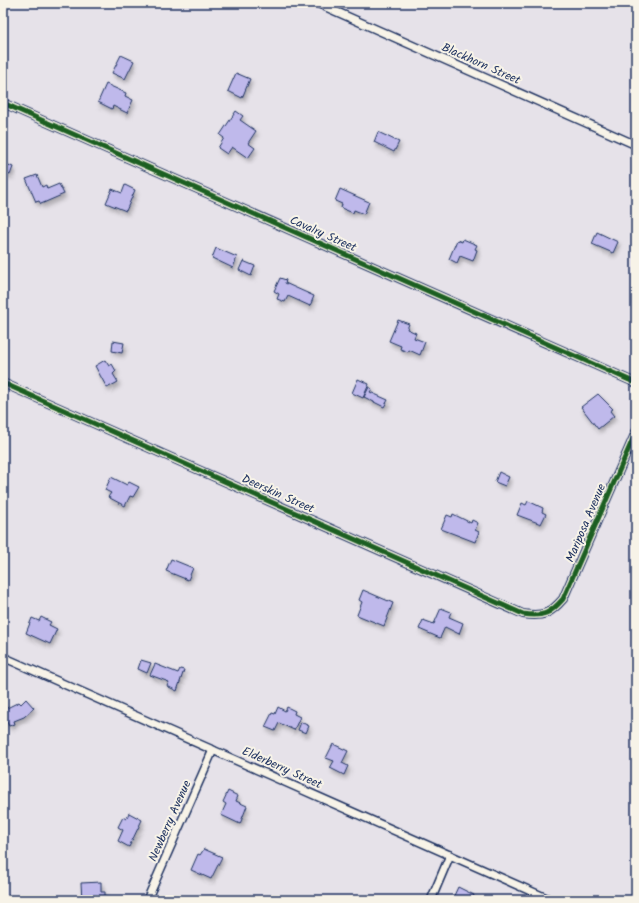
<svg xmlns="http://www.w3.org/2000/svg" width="639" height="903" font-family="Kalam,sans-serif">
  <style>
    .building { fill: #bfb9eb; stroke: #1b2f5e; filter: url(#shadow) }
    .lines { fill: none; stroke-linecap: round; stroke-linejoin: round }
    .minor-casing { stroke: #1b2f5e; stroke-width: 10 }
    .minor { stroke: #f7f3e8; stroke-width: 7 }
    .cycleway-casing { stroke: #f7f3e8; stroke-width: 8 }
    .cycleway { stroke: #1b5e20; stroke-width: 5 }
    .labels { text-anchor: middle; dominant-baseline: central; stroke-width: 4; stroke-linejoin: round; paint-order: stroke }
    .street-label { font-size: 12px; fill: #1b2f5e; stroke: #f7f3e8 }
  </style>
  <defs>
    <filter id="shadow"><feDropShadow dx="2" dy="3.5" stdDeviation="2" flood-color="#0004"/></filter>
  </defs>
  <rect width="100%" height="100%" fill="#e6e2e9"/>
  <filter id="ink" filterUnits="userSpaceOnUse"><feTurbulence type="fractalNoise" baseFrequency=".025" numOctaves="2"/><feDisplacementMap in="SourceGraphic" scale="8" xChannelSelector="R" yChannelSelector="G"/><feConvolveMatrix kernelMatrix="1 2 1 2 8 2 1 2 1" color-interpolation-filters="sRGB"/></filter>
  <g filter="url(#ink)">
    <g class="building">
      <path d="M121,55L134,61L125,79L112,73Z"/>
      <path d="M236,73L250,79L242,98L228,91Z"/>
      <path d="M106,84L126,93L125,96L133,100L127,113L113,106L112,109L98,102Z"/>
      <path d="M236,111L243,116L240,120L256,131L248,143L255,148L248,158L232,147L227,154L218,148L224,138L220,135Z"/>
      <path d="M378,132L399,142L394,152L374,142Z"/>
      <path d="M4,163L13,167L10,175L3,172Z"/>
      <path d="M37,175L42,187L46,185L47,189L59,184L64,194L41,204L39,201L36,202L26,179Z"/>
      <path d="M125,185L135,190L126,211L106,203L112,189L122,193Z"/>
      <path d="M340,189L369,202L364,214L354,210L353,213L341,208L342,204L335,201Z"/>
      <path d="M597,232L618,242L613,253L592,244Z"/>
      <path d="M463,239L477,245L475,249L477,250L473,261L460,256L457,263L449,259L457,240L462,242Z"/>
      <path d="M216,248L237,257L233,268L212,258Z"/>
      <path d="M243,261L255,266L251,276L239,270Z"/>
      <path d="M280,278L286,280L285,283L314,296L310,306L288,296L285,302L277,299L279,294L274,291Z"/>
      <path d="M398,320L409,324L407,329L416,333L414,338L425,342L420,355L409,350L408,352L400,349L401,346L389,341Z"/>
      <path d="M113,341L124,343L122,353L112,351Z"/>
      <path d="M105,360L109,366L112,364L116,371L113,374L118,382L107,388L95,366Z"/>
      <path d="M358,379L369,384L363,398L352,393Z"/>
      <path d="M369,387L372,389L370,392L388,400L384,407L364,397Z"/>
      <path d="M598,394L613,409L610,411L614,416L598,429L581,407Z"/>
      <path d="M499,472L509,477L505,486L495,482Z"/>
      <path d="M111,477L127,485L129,482L139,487L133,497L130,496L125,506L108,497L111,493L105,490Z"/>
      <path d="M528,501L543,508L542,512L546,514L541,524L517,515L522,503L526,505Z"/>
      <path d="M453,514L471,523L472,520L478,523L475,530L479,532L475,542L441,529L447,515L452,517Z"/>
      <path d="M171,559L193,568L188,580L166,571Z"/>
      <path d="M363,590L393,603L384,626L357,615L362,602L359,600Z"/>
      <path d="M441,608L451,612L449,617L463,623L459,634L445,627L440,638L419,629L423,620L434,624Z"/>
      <path d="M41,617L51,622L49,625L57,629L50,644L26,633L32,618L39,621Z"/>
      <path d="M141,660L151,663L147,673L138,669Z"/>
      <path d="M155,664L178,673L180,669L184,670L177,691L167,686L169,682L150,675Z"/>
      <path d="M26,699L34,708L24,717L14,721L15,724L9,726L6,720L3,721V710L19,702L21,704Z"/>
      <path d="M278,707L285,711L287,707L295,711L294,714L300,717L294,730L279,723L275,731L265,727L272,713L275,714Z"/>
      <path d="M301,722L309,726L306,733L298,730Z"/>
      <path d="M333,744L348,751L342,763L348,766L344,775L330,768L334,761L326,758Z"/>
      <path d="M228,791L238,796L236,801L247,806L240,824L221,815L226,804L223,802Z"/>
      <path d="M129,813L142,820L129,847L118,841L123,830L118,827L123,817L126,819Z"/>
      <path d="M204,849L222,857L211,879L191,870L198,854L200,855Z"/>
      <path d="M101,882V892H105V900H82L81,883Z"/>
      <path d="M458,887L474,895L472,900H452Z"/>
    </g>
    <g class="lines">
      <g class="minor-casing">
        <g id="minor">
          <path d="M317,3L636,145"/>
          <path d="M3,103L636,383"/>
          <path d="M3,383L523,614C543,617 550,614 563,599L636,432"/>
          <path d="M3,657L551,900"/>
          <path d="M147,900L213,750"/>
          <path d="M431,900L450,855"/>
        </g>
      </g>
      <use href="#minor" class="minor"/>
      <g class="cycleway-casing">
        <g id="cycleway">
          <path d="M3,103L636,383"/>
          <path d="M3,383L523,614C543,617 550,614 563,599L636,432"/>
        </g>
      </g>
      <use href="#cycleway" class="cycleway"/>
    </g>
  </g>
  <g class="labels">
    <g class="street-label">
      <text transform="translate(481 64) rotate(24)">Blackhorn Street</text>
      <text transform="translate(323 234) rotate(24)">Cavalry Street</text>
      <text transform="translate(278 494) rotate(24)">Deerskin Street</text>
      <text transform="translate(586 523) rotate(-67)">Mariposa Avenue</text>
      <text transform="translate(282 768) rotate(24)">Elderberry Street</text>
      <text transform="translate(170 821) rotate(-66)">Newberry Avenue</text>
    </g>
  </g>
  <rect width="639" height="903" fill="none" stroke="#f7f3e8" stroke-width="16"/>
  <rect x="8" y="8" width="623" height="887" fill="none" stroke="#1b2f5e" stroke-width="1.5" filter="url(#ink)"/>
</svg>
